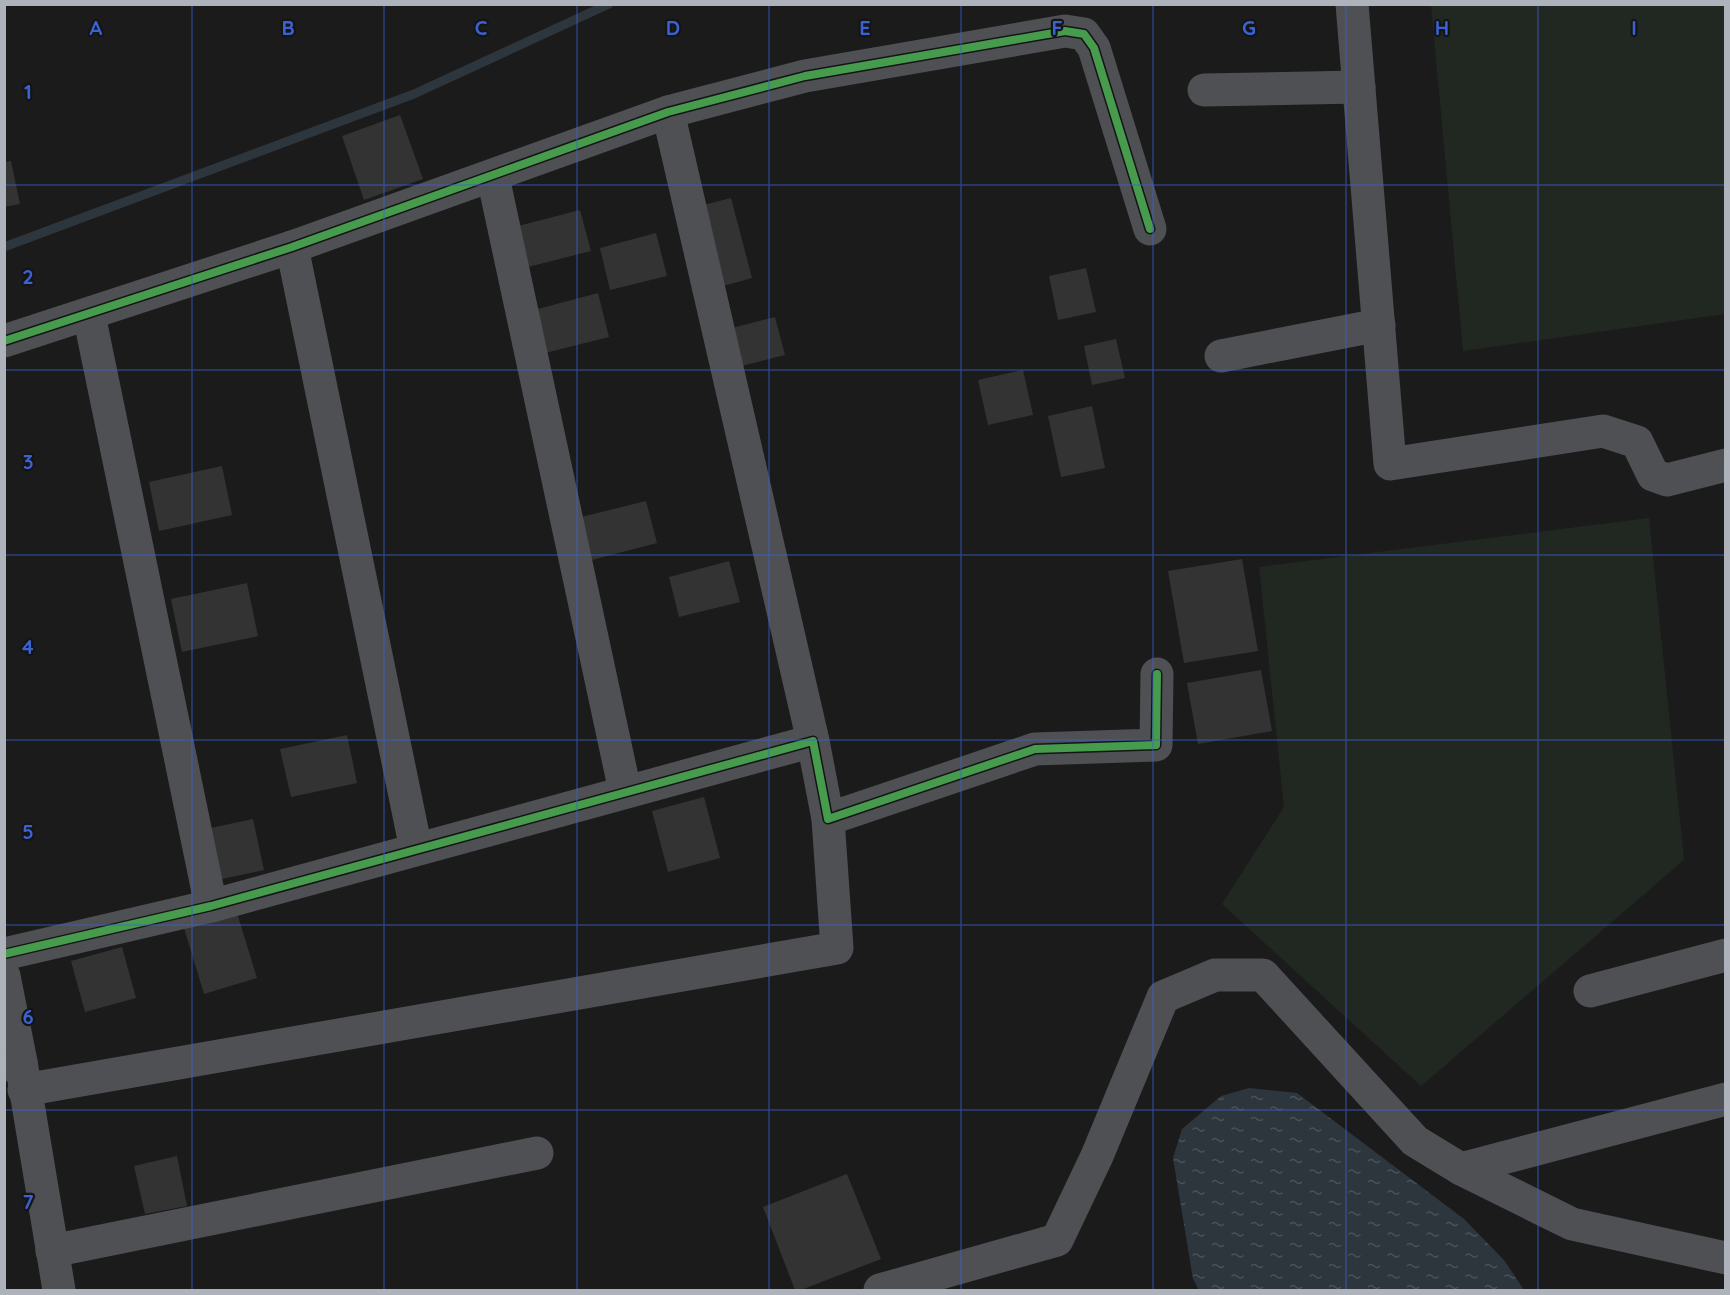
<svg xmlns="http://www.w3.org/2000/svg" width="1730" height="1295" font-family="Quicksand,sans-serif">
  <style>
    .green { fill: #212822 }
    .water { fill: url(#water-ripples) }
    .lines { fill: none; stroke-linecap: round; stroke-linejoin: round }
    .stream { stroke: #2e363d; stroke-width: 9 }
    .building { fill: #333 }
    .minor { stroke: #4f5054; stroke-width: 33 }
    .cycleway-casing { stroke: #151517; stroke-width: 11 }
    .cycleway { stroke: #469c4c; stroke-width: 8 }
    .grid { fill: none; stroke: #3a62d2; stroke-width: 1.5; stroke-opacity: 0.55 }
    .grid-label { font-size: 20px; text-anchor: middle; font-weight: bold; fill: #3a62d2; stroke: #151517; stroke-width: 4.5; stroke-linejoin: round; paint-order: stroke }
  </style>
  <defs>
    <pattern id="water-ripples" width="26" height="14" patternUnits="userSpaceOnUse" patternTransform="scale(1.5)"><rect width="26" height="14" fill="#2e363d"/><path d="M2 4q2-2 4 0t4 0M15 11q2-2 4 0t4 0" fill="none" stroke="#4a5157"/></pattern>
  </defs>
  <rect width="100%" height="100%" fill="#1b1b1b"/>
  <g class="green">
    <path d="M1431,5H1725V314L1463,351Z"/>
    <path d="M1649,518L1684,860L1421,1086L1222,904L1284,807L1259,567Z"/>
  </g>
  <path class="water" d="M1249,1088L1297,1093L1464,1219L1504,1260L1524,1290H1199L1193,1279L1173,1158L1182,1129L1221,1096Z"/>
  <g class="lines">
    <path class="stream" d="M4,247L414,94L609,4"/>
  </g>
  <g class="building">
    <path d="M400,115L423,179L364,200L342,136Z"/>
    <path d="M11,161L20,204L4,207V162Z"/>
    <path d="M731,198L752,278L716,288L696,207Z"/>
    <path d="M580,210L591,251L528,267L518,226Z"/>
    <path d="M656,233L667,276L610,290L600,248Z"/>
    <path d="M1086,268L1096,312L1058,320L1049,276Z"/>
    <path d="M598,293L609,337L541,354L530,311Z"/>
    <path d="M775,317L785,355L738,367L728,329Z"/>
    <path d="M1116,339L1125,378L1092,385L1084,346Z"/>
    <path d="M1023,370L1033,415L988,425L978,380Z"/>
    <path d="M1092,406L1105,468L1061,477L1048,416Z"/>
    <path d="M222,466L232,515L159,531L149,482Z"/>
    <path d="M646,501L657,543L588,561L577,518Z"/>
    <path d="M1242,559L1258,651L1184,663L1168,571Z"/>
    <path d="M729,561L740,602L679,617L669,577Z"/>
    <path d="M247,583L258,636L182,652L171,599Z"/>
    <path d="M1261,670L1272,731L1198,744L1187,683Z"/>
    <path d="M347,735L357,783L291,797L280,749Z"/>
    <path d="M704,797L720,858L668,872L652,811Z"/>
    <path d="M253,819L264,870L217,880L206,829Z"/>
    <path d="M237,913L257,978L204,994L184,928Z"/>
    <path d="M122,947L136,998L85,1012L71,961Z"/>
    <path d="M177,1156L187,1206L145,1214L134,1166Z"/>
    <path d="M847,1174L881,1259L801,1290H795L763,1207Z"/>
  </g>
  <g class="lines">
    <g class="minor">
      <path d="M1352,4L1390,464L1603,431L1637,442L1653,475L1667,480L1726,465"/>
      <path d="M1204,90L1359,87"/>
      <path d="M668,112L813,741"/>
      <path d="M493,177L625,791"/>
      <path d="M292,247L416,849"/>
      <path d="M89,315L211,906"/>
      <path d="M4,341L292,247L668,112L805,76L1065,31L1084,34L1094,48L1150,229"/>
      <path d="M1221,356L1379,325"/>
      <path d="M4,954L211,906L813,741L828,819L1035,749L1156,745L1157,674"/>
      <path d="M4,976L21,1062L4,1065"/>
      <path d="M1590,991L1726,955"/>
      <path d="M21,1062L59,1290"/>
      <path d="M24,1090L837,948L828,819"/>
      <path d="M1461,1169L1726,1099"/>
      <path d="M52,1251L537,1153"/>
      <path d="M880,1290L1057,1240L1097,1156L1163,997L1215,975H1263L1415,1141L1461,1169L1572,1224L1726,1258"/>
    </g>
    <g class="cycleway-casing">
      <g id="cycleway">
        <path d="M4,341L292,247L668,112L805,76L1065,31L1084,34L1094,48L1150,229"/>
        <path d="M4,954L211,906L813,741L828,819L1035,749L1156,745L1157,674"/>
      </g>
    </g>
    <use href="#cycleway" class="cycleway"/>
  </g>
  <path class="grid" d="M192,4V1290M384,4V1290M577,4V1290M769,4V1290M961,4V1290M1153,4V1290M1346,4V1290M1538,4V1290M4,185H1726M4,370H1726M4,555H1726M4,740H1726M4,925H1726M4,1110H1726"/>
  <g class="grid-label">
    <text x="96" y="35">A</text>
    <text x="288" y="35">B</text>
    <text x="481" y="35">C</text>
    <text x="673" y="35">D</text>
    <text x="865" y="35">E</text>
    <text x="1057" y="35">F</text>
    <text x="1249" y="35">G</text>
    <text x="1442" y="35">H</text>
    <text x="1634" y="35">I</text>
    <text x="28" y="99">1</text>
    <text x="28" y="284">2</text>
    <text x="28" y="469">3</text>
    <text x="28" y="654">4</text>
    <text x="28" y="839">5</text>
    <text x="28" y="1024">6</text>
    <text x="28" y="1209">7</text>
  </g>
  <rect width="1730" height="1295" fill="none" stroke="#adb2bb" stroke-width="12"/>
</svg>
